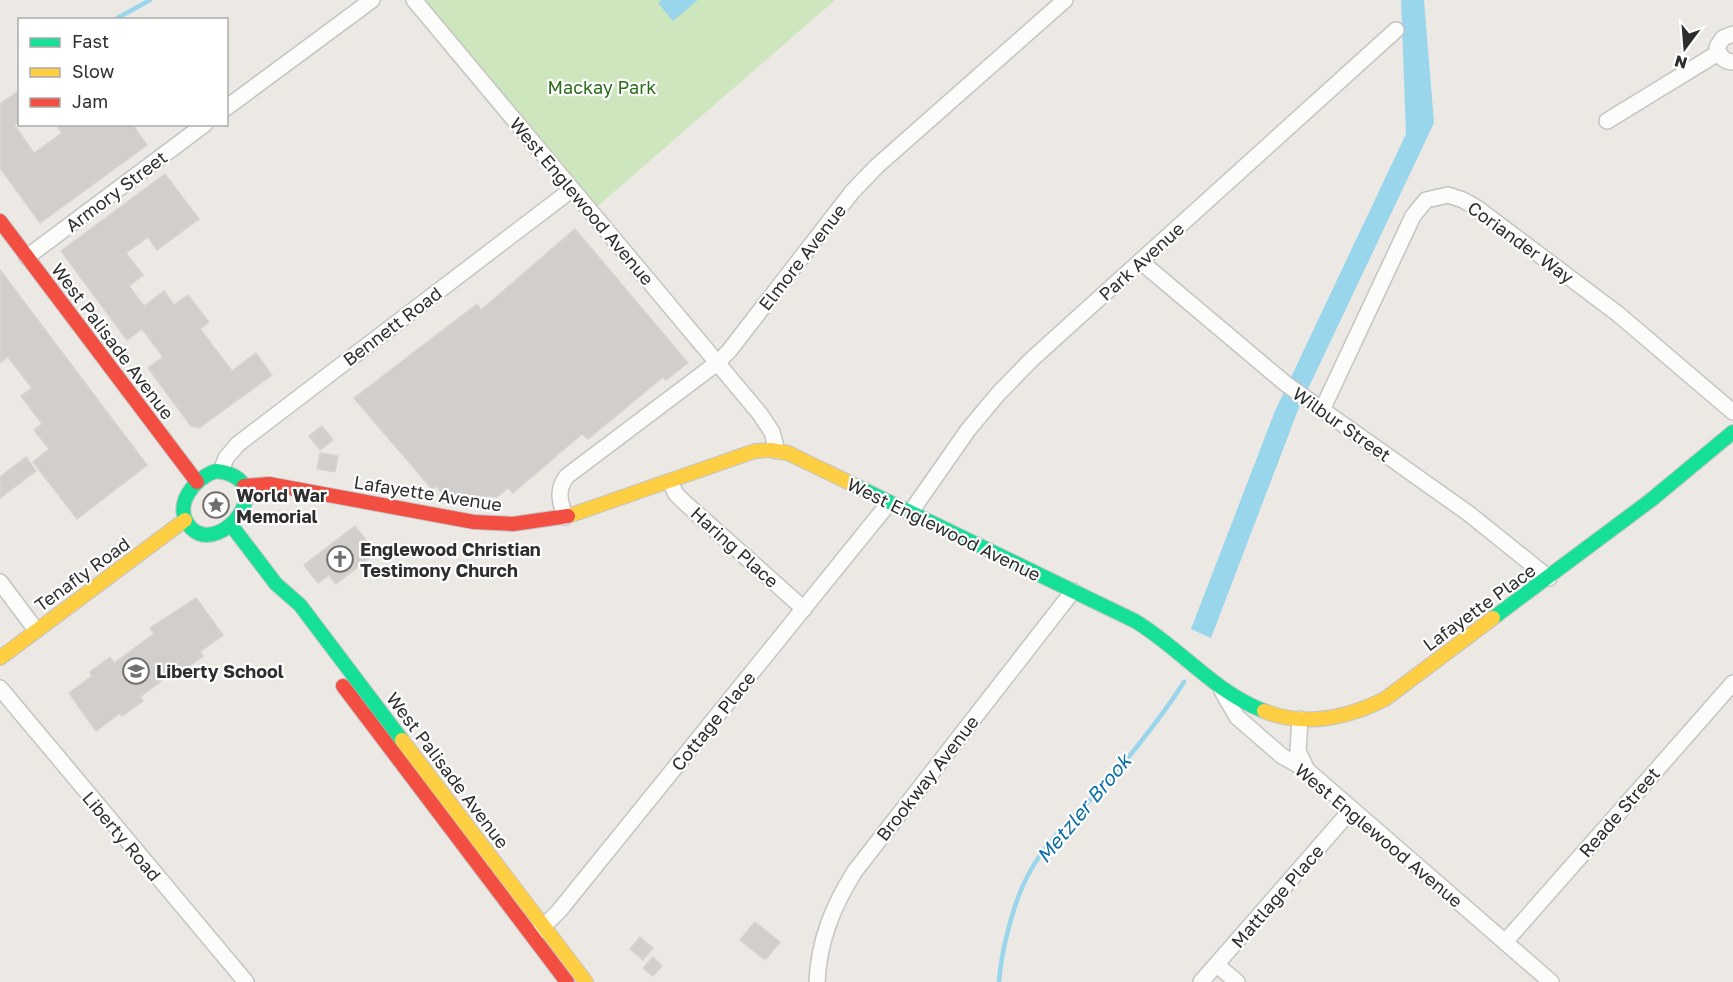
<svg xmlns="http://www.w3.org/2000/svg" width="1733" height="982" font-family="'Golos Text',sans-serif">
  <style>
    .green { fill: #cee6be }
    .water { fill: #99d6ec }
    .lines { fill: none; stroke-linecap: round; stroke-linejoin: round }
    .stream { stroke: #99d6ec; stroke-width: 4.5 }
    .building { fill: #d1cecb; stroke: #d7d4d0; stroke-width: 1.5 }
    .street-casing { stroke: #c5c4c5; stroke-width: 18 }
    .fast-casing { stroke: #c5c4c5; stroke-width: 16 }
    .slow-casing { stroke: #c5c4c5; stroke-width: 16 }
    .jam-casing { stroke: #c5c4c5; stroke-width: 16 }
    .street { stroke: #fcfcfb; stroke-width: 15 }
    .fast { stroke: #16e098; stroke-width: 14 }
    .slow { stroke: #ffcf43; stroke-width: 14 }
    .jam { stroke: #f24e42; stroke-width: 14 }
    .labels { text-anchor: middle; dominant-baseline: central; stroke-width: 4.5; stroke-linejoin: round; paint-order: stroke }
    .park-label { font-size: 18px; fill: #2c6e1b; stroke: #fff }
    .street-label { font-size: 18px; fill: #2e2e2e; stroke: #fff }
    .poi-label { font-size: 18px; font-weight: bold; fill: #2e2e2e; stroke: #fff; text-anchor: start }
    .water-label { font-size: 20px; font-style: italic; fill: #0d6fa3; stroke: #fff }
  </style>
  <rect width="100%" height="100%" fill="#ece8e4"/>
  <path class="green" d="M420,0H835L592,211Z"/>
  <g class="water">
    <path d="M662,0H698L673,21L658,3Z"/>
    <path d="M1401,0H1424L1434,123L1298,410L1211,638L1191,629L1275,411L1406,134Z"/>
  </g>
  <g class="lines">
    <g class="stream">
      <path d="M114,20L150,0"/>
      <path d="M999,982C1001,952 1013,904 1027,877C1047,837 1084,809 1113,776C1138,746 1163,715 1184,682"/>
    </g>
  </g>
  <g class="building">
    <path d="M20,90V121L14,125L34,153L62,133L56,124H132L147,145L40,223L0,168V104Z"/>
    <path d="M165,174L199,219L157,250L148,237L126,253L143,275L129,286L144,306L164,291L174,305L188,295L209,322L200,329L232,371L256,353L272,375L199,428L191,426L148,368L163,357L142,329L127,340L61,251Z"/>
    <path d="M575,229L688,363L666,380L663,377L588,439L582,434L513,493L508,488L497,497L442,493L436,486L432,489L354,398L477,304L481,310Z"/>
    <path d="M0,270L147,465L77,519L33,462L49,449L34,430L42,424L21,396L32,388L8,357L0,363Z"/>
    <path d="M322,426L333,440L320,450L309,436Z"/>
    <path d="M320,453L338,456L335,472L317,469Z"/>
    <path d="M26,457L36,471L0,498V477Z"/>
    <path d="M355,526L376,553L336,584L329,575L318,583L304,565Z"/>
    <path d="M196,598L223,635L200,652L203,656L183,671L180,667L140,697L143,701L122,716L120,713L96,731L69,693L92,676L90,672L110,657L114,663L154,634L150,628Z"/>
    <path d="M755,922L780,942L765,960L740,940Z"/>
    <path d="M640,937L653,948L643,960L630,949Z"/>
    <path d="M653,957L662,966L653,976L643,968Z"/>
  </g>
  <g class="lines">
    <g class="street-casing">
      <g id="street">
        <path d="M414,0L760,414L772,432L777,451"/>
        <path d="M1733,34L1723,38L1717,47C1719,56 1724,62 1733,62"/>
        <path d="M226,108L372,0"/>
        <path d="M1607,121L1718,53"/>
        <path d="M27,257L205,124"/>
        <path d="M1140,261L1286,384L1468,513L1549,578"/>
        <path d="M1322,410L1413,216L1426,200L1448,195L1463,200L1477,208L1618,314L1733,412"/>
        <path d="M221,471L226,458L238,444L571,190"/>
        <path d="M670,482L676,494L684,502L804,609"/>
        <path d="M910,513L968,430L998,394L1031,360L1396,30"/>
        <path d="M565,517C560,501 556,490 567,476L717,363L729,351L852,192L877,166L1065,0"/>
        <path d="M0,582L36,630"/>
        <path d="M0,688L246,982"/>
        <path d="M1222,691L1237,717L1282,756L1307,770L1551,982"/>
        <path d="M1300,719L1298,751L1307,770"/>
        <path d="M537,933L559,911L889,503"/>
        <path d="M1505,942L1733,683"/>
        <path d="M1217,965L1237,982"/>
        <path d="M817,982C819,940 833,906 855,871L1073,591"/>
        <path d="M1201,982L1352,809"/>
      </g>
    </g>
    <g class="fast-casing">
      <g id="fast">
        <path d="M216,471C283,479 221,558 191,528C171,507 194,478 216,471Z"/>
        <path d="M852,484L1135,621C1180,648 1214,692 1264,711"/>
        <path d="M231,525L276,584L300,605L402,740"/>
        <path d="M1493,618L1651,500L1733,432"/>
      </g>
    </g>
    <g class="slow-casing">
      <g id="slow">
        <path d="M568,516L755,451L771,450L788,453L852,484"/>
        <path d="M0,658L185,520"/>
        <path d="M1264,711C1304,727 1347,718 1385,699L1493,618"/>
        <path d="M402,740L586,982"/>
      </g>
    </g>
    <g class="jam-casing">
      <g id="jam">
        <path d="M0,221L197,482"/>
        <path d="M244,486L269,484L474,522L513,524L568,516"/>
        <path d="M343,686L567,982"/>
      </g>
    </g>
    <use href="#street" class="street"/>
    <use href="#fast" class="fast"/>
    <use href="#slow" class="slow"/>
    <use href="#jam" class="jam"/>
  </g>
  <defs>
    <g id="sight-ring" transform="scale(1.35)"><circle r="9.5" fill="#fff" stroke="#706f6e" stroke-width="1.5"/><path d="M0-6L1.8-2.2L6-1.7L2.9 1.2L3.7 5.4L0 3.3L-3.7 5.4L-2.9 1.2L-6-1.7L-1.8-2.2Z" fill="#706f6e"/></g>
    <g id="church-ring" transform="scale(1.35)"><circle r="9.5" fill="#fff" stroke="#706f6e" stroke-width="1.5"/><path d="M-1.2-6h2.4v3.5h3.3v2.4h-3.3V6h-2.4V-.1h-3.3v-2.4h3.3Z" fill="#706f6e"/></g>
    <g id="school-ring" transform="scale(1.35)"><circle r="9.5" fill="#fff" stroke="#706f6e" stroke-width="1.5"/><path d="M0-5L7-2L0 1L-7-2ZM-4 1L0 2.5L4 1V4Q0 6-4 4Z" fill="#706f6e"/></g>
  </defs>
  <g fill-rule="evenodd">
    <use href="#sight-ring" x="216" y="505"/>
    <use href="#church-ring" x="340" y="559"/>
    <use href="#school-ring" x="136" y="671"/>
  </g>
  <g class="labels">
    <g class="park-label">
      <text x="602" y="87">Mackay Park</text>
    </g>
    <g class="street-label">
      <text transform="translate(116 191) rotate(-37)">Armory Street</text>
      <text transform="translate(582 201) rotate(50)">West Englewood Avenue</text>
      <text transform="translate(1521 242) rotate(36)">Coriander Way</text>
      <text transform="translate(802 257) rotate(-52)">Elmore Avenue</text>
      <text transform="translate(1141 261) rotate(-42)">Park Avenue</text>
      <text transform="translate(392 326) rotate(-37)">Bennett Road</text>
      <text transform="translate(113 341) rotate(53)">West Palisade Avenue</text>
      <text transform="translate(1342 424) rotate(35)">Wilbur Street</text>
      <text transform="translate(428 493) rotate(9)">Lafayette Avenue</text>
      <text transform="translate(944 529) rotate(26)">West Englewood Avenue</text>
      <text transform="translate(735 547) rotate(42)">Haring Place</text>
      <text transform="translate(82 574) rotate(-36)">Tenafly Road</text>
      <text transform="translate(1479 607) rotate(-36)">Lafayette Place</text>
      <text transform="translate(713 721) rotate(-51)">Cottage Place</text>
      <text transform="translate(448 770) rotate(53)">West Palisade Avenue</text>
      <text transform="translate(927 778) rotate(-52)">Brookway Avenue</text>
      <text transform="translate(1619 812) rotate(-49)">Reade Street</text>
      <text transform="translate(1379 835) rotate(40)">West Englewood Avenue</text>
      <text transform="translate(122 836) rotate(50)">Liberty Road</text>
      <text transform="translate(1277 896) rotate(-49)">Mattlage Place</text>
    </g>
    <g class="poi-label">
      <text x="236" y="495">World War<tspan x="236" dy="21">Memorial</tspan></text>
      <text x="360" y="549">Englewood Christian<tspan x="360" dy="21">Testimony Church</tspan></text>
      <text x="156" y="671">Liberty School</text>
    </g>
    <g class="water-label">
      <text transform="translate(1083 808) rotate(-50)">Metzler Brook</text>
    </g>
  </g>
  <rect x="18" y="18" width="210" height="108" fill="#ffffff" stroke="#ababab" stroke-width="1.5"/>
  <rect x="30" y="38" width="30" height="9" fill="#16e098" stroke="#ababab" stroke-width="1.5"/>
  <text x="72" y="48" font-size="18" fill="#2e2e2e">Fast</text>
  <rect x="30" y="68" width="30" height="9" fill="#ffcf43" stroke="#ababab" stroke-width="1.5"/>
  <text x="72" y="78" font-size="18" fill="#2e2e2e">Slow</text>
  <rect x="30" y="98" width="30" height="9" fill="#f24e42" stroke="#ababab" stroke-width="1.5"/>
  <text x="72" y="108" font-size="18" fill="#2e2e2e">Jam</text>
  <g transform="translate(1685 48) rotate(196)" stroke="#ffffff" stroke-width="4.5" paint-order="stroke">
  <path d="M0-4.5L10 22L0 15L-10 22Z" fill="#2e2e2e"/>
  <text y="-9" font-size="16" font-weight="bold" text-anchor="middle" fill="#2e2e2e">N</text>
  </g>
</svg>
